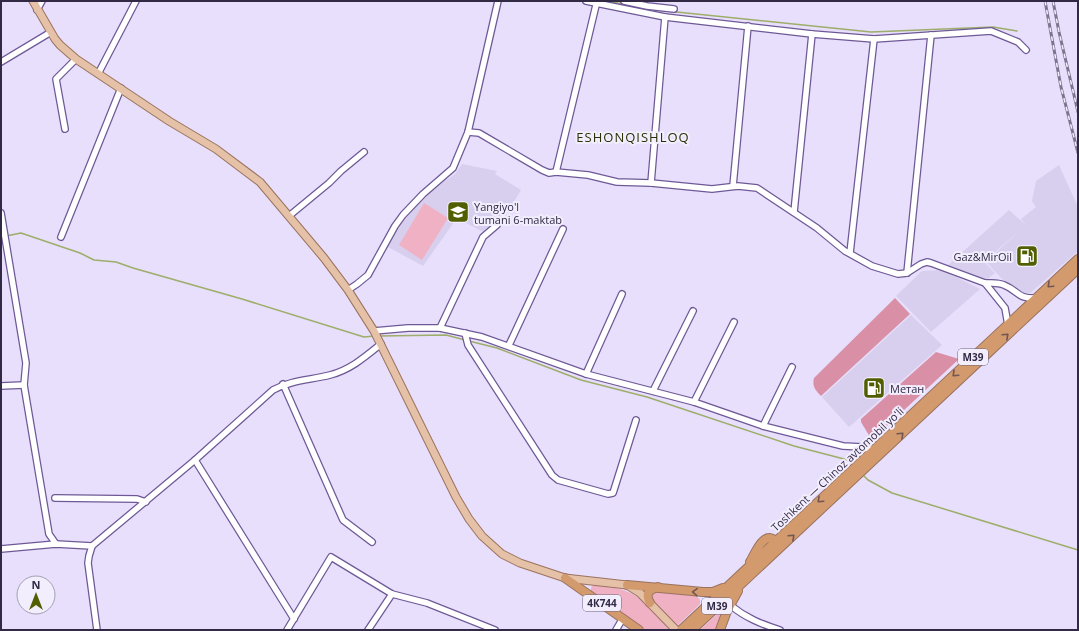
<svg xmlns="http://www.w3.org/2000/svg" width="1079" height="631" font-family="'Open Sans',sans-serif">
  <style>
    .built { fill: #d8cfee }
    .green { fill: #f0b1c4 }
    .forest { fill: #d990a7 }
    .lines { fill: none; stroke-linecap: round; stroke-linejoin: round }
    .stream { stroke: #9ead69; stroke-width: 1.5 }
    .minor-casing { stroke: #6e5996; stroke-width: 8 }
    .major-casing { stroke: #9b725f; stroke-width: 9 }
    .highway-casing { stroke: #9b725f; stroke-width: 10 }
    .minor { stroke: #fff; stroke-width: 5.5 }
    .major { stroke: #e5c2a7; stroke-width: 7 }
    .highway { stroke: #d39a6d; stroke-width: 8 }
    .rail-casing { stroke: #7d7490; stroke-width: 3 }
    .rail { stroke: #f2eefd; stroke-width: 1.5; stroke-dasharray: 4.5; stroke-linecap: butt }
    .oneway { stroke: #725654 }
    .labels { text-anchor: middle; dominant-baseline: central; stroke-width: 4; stroke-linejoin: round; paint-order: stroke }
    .shield { fill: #f2eefd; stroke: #6c647c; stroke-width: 1 }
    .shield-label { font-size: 10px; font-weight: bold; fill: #322944 }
    .poi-label { font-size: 11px; fill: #322944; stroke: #f2eefd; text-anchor: start }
    .street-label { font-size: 11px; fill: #322944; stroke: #f2eefd }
    .quarter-label { font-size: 13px; letter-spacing: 1px; fill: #2a3109; stroke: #f2eefd }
  </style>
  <rect width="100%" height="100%" fill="#e7dffb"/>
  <g class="built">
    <path d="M462,164L497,171L495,174L521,190L511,207L483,232L457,218L423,266L388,247L397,229L427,193L455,174Z"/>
    <path d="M1059,165L1078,207V251L1028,295L1004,281L986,262L1020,230L984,262L995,273L984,282L947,266L1009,210L1026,225L1021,219L1036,207L1032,201L1036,181Z"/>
    <path d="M942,270L980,289L931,332L896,296L922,271Z"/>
    <path d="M911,315L942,345L849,427L822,397Z"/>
  </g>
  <g class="green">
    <path d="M424,203L448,218L422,260L399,245Z"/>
    <path d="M592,586C597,585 602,586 608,587C640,590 649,608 670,630H646L591,592V588Z"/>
    <path d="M654,591L696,595L700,600V604L677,626L653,601L652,597Z"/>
    <path d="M720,613L722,616L717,630H700L716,615Z"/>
  </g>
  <g class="forest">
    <path d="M895,298L910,314L821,396C815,390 812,386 814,378Z"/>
    <path d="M936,352L959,359L874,438L870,437L861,422V419Z"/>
  </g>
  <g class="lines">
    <g class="stream">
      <path d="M607,1L657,10L871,32L993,27L1017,31"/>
      <path d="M6,236L21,233L80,253L94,260L116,262L133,268L242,299L364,337L374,336"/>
      <path d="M380,336L446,335L465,340"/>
      <path d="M469,341L497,348L581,380L647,397L794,446L848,460L853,464"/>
      <path d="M862,474L868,480L892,493L1078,550"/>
    </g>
    <g class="minor-casing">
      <g id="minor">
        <path d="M586,1L665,17L812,34L874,39L991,31L1018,42L1026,50"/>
        <path d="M624,1L647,6L674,9"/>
        <path d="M37,10L42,1"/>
        <path d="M1,62L51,32"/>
        <path d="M98,74L136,1"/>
        <path d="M65,129L56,79L76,59"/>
        <path d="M468,132L479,133L542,170L549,173L556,172L588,175L617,182L651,183L712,189L738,186L757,188L817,228L845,251L872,266L898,274L907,273L921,264L927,262L931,263L985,283L1005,308L1008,325"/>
        <path d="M556,172L597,1"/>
        <path d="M651,183L665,17"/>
        <path d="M733,186L748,26"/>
        <path d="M794,212L812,34"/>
        <path d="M1,213L26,363L24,385L49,534L56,544"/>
        <path d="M289,216L329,183L341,171L364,152"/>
        <path d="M61,237L121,88"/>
        <path d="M850,253L874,39"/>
        <path d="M907,273L931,35"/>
        <path d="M985,283C992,283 998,282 1004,285C1019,291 1017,299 1036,298"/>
        <path d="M348,290L357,284L368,275L395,226L403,215L423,194L453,168L468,132L498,1"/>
        <path d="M440,328L483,237L497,225"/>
        <path d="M374,331L408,328H440L482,337L586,374L694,402L763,426L843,446L862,447L873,450"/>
        <path d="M465,333L468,345L552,475L558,480L608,494L613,493L636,420"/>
        <path d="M509,345L563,229"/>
        <path d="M586,374L622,294"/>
        <path d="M283,384L343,520L372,542"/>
        <path d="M1,386L24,385"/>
        <path d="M653,391L693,311"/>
        <path d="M694,402L734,322"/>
        <path d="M763,426L792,367"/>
        <path d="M195,460L294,619"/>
        <path d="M55,498L137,499L146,502"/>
        <path d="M1,549L56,544L92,546"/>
        <path d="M730,605C746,618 761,624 780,630"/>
        <path d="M97,630L88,563L89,556L92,546L195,460L273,390C291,380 311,380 330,375C350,370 365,357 381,344"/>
        <path d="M287,630L331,557L392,594L427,603L495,630"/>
        <path d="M368,630L392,594"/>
        <path d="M616,630L623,618"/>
      </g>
    </g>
    <g class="major-casing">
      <path id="major" d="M33,1L55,39L60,45L76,59L169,121L216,149L260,182L324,258L348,290L374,331L456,497L469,519L482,536L502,554L520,563L565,578L627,585L640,593L676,630"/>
    </g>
    <g class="highway-casing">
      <g id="highway">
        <path d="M750,562C755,554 765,526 778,544"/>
        <path d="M565,578L639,630"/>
        <path d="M627,585L703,592H713L723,588"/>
        <path d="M650,603C645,594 648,590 658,587"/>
        <path d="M681,630L1078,259"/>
        <path d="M692,630L1078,269"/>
        <path d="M720,630L727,611L738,591"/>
      </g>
    </g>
    <use href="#minor" class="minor"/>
    <use href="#major" class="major"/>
    <use href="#highway" class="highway"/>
    <g class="rail-casing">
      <g id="rail">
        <path d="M1045,1L1061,87L1078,153"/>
        <path d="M1053,1L1059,32L1078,112"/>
      </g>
    </g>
    <use href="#rail" class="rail"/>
  </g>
  <defs><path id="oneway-chevron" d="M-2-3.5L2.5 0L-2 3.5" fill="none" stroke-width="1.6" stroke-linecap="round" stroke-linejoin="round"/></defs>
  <g class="oneway">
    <use href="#oneway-chevron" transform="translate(1050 285) rotate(137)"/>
    <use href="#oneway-chevron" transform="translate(1006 336) rotate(-43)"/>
    <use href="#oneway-chevron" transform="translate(955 374) rotate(137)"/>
    <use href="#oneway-chevron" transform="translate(901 435) rotate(-43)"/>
    <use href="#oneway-chevron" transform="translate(820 500) rotate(137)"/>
    <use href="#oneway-chevron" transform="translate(792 537) rotate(-43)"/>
    <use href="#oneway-chevron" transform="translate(695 592) rotate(-176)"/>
  </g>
  <defs>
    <g id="school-square" transform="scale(1.15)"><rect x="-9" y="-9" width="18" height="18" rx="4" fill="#525f00" stroke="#f2eefd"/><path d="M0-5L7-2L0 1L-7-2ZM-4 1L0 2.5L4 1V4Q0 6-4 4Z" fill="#fff"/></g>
    <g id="fuel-square" transform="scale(1.15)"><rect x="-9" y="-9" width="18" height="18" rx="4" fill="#525f00" stroke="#f2eefd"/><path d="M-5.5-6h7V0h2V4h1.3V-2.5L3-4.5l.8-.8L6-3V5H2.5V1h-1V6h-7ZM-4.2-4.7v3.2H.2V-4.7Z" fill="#fff"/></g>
  </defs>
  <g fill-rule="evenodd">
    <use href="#school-square" x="458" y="212"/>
    <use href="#fuel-square" x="1027" y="256"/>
    <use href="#fuel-square" x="874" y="388"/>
  </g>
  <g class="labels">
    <g class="shield">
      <rect x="958" y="349" width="30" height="16" rx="3"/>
      <rect x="583" y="595" width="38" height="16" rx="3"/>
      <rect x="702" y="598" width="30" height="16" rx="3"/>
    </g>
    <g class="shield-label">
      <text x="973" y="357">M39</text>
      <text x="602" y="603">4К744</text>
      <text x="717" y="606">M39</text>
    </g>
    <g class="poi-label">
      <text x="474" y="206">Yangiyo'l<tspan x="474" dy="13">tumani 6-maktab</tspan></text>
      <text x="1012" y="256" text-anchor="end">Gaz&amp;MirOil</text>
      <text x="890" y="388">Метан</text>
    </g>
    <g class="street-label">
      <text transform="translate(837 469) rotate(-43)">Toshkent — Chinoz avtomobil yoʻli</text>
    </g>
    <g class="quarter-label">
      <text x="633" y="137">ESHONQISHLOQ</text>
    </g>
  </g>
  <rect width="1079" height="631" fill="none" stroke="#322944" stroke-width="4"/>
  <g transform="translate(36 595)"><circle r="19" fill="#f2eefd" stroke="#a59fb3"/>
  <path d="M0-3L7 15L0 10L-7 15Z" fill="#525f00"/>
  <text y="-6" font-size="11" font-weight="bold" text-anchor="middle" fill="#322944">N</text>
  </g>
</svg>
